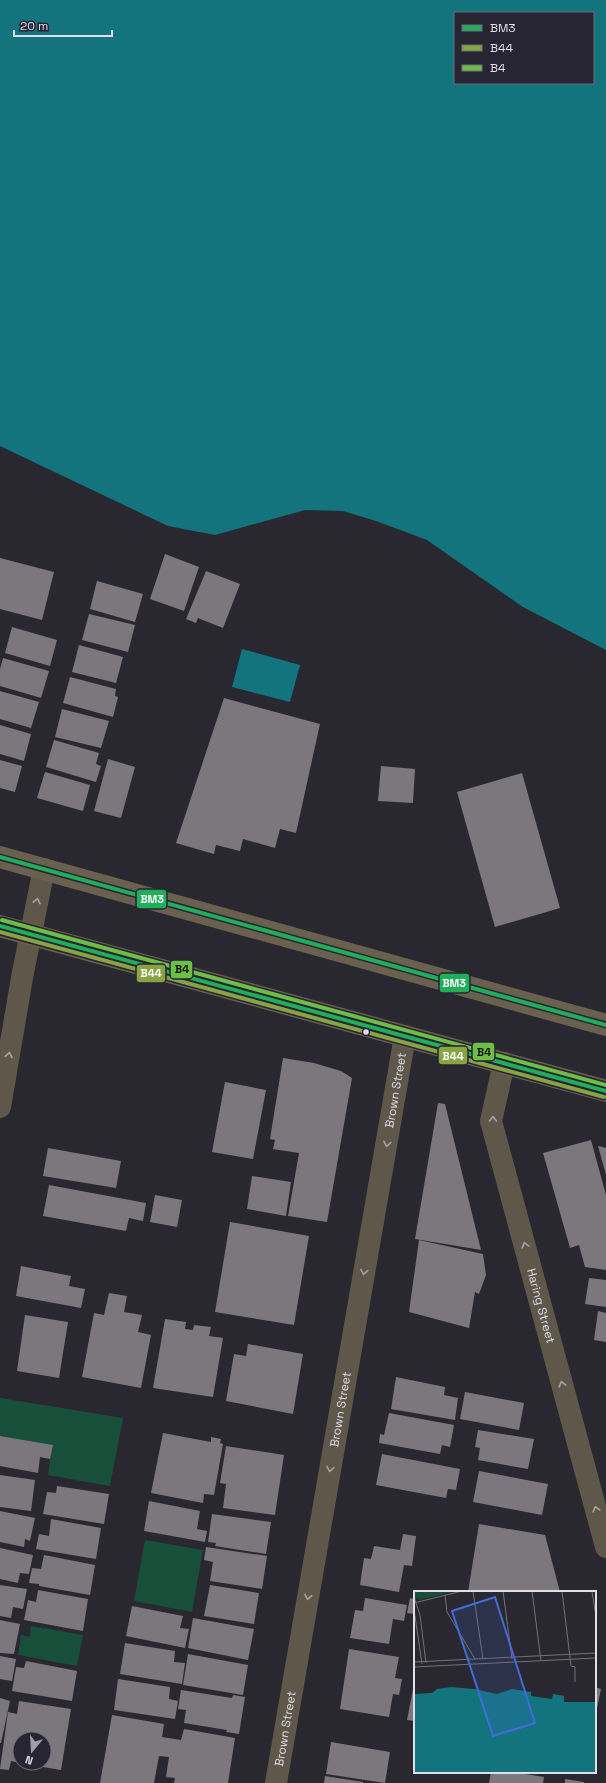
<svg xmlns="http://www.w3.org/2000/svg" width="606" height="1783" font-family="'Space Grotesk',sans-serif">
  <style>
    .green { fill: #184f3a }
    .water { fill: #13747e; fill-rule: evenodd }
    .building { fill: #7b777c }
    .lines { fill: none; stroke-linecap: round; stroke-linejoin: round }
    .minor { stroke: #5f584a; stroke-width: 22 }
    .major { stroke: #69604f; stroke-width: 22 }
    .bus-1-casing { stroke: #272434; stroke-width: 7 }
    .bus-2-casing { stroke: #272434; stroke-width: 7 }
    .bus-3-casing { stroke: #272434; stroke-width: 7 }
    .bus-1 { stroke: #20ae5a; stroke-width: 4 }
    .bus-2 { stroke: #87a342; stroke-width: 4 }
    .bus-3 { stroke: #6cbe45; stroke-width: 4 }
    .oneway { stroke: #a5a2a1 }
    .bus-dot { fill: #dfdee9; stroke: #272434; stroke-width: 1.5 }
    .labels { text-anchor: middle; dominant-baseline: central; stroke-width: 4; stroke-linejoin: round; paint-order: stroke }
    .street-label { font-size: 12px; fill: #dfdee9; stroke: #272434 }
    .inset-road { fill: none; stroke: #72717a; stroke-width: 1 }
    .view { fill: #446bdb; fill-opacity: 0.15; stroke: #446bdb; stroke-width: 2 }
    .inset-edge { fill: none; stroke: #dfdee9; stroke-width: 2 }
    .line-badge { stroke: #272434; stroke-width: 1.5 }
    .badge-label { font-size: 11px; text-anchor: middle; font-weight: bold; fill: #fff }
    .pale-badge-label { font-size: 11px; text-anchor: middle; font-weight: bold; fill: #111 }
  </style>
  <rect width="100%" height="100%" fill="#292830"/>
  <g class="green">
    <path d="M0,1398L123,1418L110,1486L48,1475L52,1445L0,1436Z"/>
    <path d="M145,1540L203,1550L192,1612L134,1601Z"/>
    <path d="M31,1626L83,1635L77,1666L18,1655L21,1635L30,1637Z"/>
  </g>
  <g class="water">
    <path d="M0,0H606V650L523,607L427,540L376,521L343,511L305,510L215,535L168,526L0,446ZM455,13H593V83H455Z"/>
    <path d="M242,649L300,665L290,702L232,687Z"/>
  </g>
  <g class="building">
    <path d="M165,554L199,567L184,611L150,599Z"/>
    <path d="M0,558L54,572L42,620L0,609Z"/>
    <path d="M206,571L240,584L223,628L198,618L196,623L186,619Z"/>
    <path d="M97,581L143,594L135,622L90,609Z"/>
    <path d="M89,614L135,625L128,652L82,640Z"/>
    <path d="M12,627L57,640L50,666L5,653Z"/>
    <path d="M79,645L123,657L116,683L72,672Z"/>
    <path d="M3,658L49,671L41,698L0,686V669Z"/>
    <path d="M70,677L116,689L115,696L118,697L113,717L63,703Z"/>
    <path d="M0,691L39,702L31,728L0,719Z"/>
    <path d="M224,698L320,724L296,833L280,829L275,848L243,839L240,851L216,845L214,854L176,843Z"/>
    <path d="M62,709L109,721L101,748L55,737Z"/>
    <path d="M0,725L31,734L24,761L0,754Z"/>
    <path d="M54,740L99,753L96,764L101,766L96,782L46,767Z"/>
    <path d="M108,759L135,767L121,818L94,811Z"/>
    <path d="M0,760L22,766L15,792L0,788Z"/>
    <path d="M381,766L415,769L413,803L378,801Z"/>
    <path d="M45,772L90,785L83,811L37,798Z"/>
    <path d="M522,773L560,908L495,927L457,792Z"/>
    <path d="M283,1058L314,1063L341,1071L352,1078L327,1222L288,1216L299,1153L273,1149L275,1140L270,1139Z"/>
    <path d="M225,1082L266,1090L253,1159L212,1152Z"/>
    <path d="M438,1103L445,1104L481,1250L415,1239Z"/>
    <path d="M591,1140L606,1195V1270L585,1267L579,1245L570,1248L543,1153Z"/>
    <path d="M598,1146L606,1148V1175Z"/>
    <path d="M48,1148L121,1161L116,1188L43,1176Z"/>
    <path d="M252,1176L291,1182L286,1216L247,1209Z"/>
    <path d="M49,1185L146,1203L143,1221L129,1218L126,1231L43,1216Z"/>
    <path d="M155,1195L182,1200L177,1227L150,1222Z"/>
    <path d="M230,1222L309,1236L294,1325L215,1312Z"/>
    <path d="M419,1240L483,1254L486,1275L479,1294L475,1292L469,1328L409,1312Z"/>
    <path d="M21,1266L71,1276L69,1286L85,1289L81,1308L16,1296Z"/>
    <path d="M589,1278L606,1280V1307L585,1304Z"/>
    <path d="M109,1293L127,1296L124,1312L142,1315L138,1332L151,1335L141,1388L82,1377L94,1313L104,1315Z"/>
    <path d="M598,1311L606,1313V1342L594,1340Z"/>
    <path d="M25,1315L68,1322L59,1378L17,1371Z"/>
    <path d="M165,1319L186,1322L185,1329L193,1330L194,1325L211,1327L209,1336L223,1338L213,1397L153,1388Z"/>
    <path d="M248,1344L303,1354L293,1414L226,1401L234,1354L246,1356Z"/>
    <path d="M396,1377L445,1387L444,1395L458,1398L455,1420L391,1409Z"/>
    <path d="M465,1392L524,1403L519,1430L460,1419Z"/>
    <path d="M389,1413L454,1425L450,1447L442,1445L440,1454L379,1443L380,1434L384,1435Z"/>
    <path d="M478,1430L534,1439L528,1469L478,1460L480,1448L475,1447Z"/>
    <path d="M163,1433L211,1442V1437L221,1439L220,1443L223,1444L214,1495L204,1494L203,1503L151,1493Z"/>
    <path d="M0,1436L53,1445L50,1459L40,1457L38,1473L0,1466Z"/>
    <path d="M226,1446L284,1455L275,1515L223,1508L226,1484L220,1483Z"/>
    <path d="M382,1454L460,1469L456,1490L448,1489L446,1498L376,1485Z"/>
    <path d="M479,1471L548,1484L542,1515L473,1502Z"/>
    <path d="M0,1475L35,1480L31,1511L0,1507Z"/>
    <path d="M57,1486L109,1494L104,1524L43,1514L47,1492L56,1493Z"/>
    <path d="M149,1501L200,1511L197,1529L207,1531L205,1542L144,1531Z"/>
    <path d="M0,1511L35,1518L30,1541L25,1539L24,1547L0,1542Z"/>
    <path d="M212,1514L271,1522L266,1554L215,1546L216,1543L208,1542Z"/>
    <path d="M51,1519L101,1528L96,1559L36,1549L39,1534L49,1536Z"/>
    <path d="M479,1524L545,1535L560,1592H468Z"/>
    <path d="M403,1534L416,1536L412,1566L404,1565L399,1592L360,1585L364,1558L371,1559L374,1546L400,1550Z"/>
    <path d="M206,1547L267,1556L262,1589L210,1581L213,1562L204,1560Z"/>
    <path d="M0,1548L33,1555L29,1574L20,1573L18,1583L0,1579Z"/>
    <path d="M44,1555L95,1565L90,1595L39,1586V1584L29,1583L32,1568L41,1569Z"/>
    <path d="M0,1585L27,1589L23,1609L13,1607L11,1618L0,1616Z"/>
    <path d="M210,1585L259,1593L254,1624L204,1616Z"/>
    <path d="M38,1590L88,1599L83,1631L24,1620L28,1600L36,1602Z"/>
    <path d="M365,1598L407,1605L404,1621L393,1619L389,1644L350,1638L355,1610L363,1611Z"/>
    <path d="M410,1598L415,1599V1614L407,1613Z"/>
    <path d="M132,1606L183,1616L180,1628L189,1629L185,1648L126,1636Z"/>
    <path d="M193,1618L254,1629L248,1660L188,1648Z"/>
    <path d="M0,1620L20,1624L14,1654L0,1653Z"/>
    <path d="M125,1643L175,1651L174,1662L185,1663L182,1684L120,1674Z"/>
    <path d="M349,1649L399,1657L395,1678L402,1679L399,1695L393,1694L389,1717L340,1709Z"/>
    <path d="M188,1654L248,1665L243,1695L183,1685Z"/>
    <path d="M0,1656L16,1659L12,1681L0,1679Z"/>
    <path d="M26,1661L77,1671L72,1701L12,1691L16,1667L24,1668Z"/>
    <path d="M118,1679L170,1687L169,1699L178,1701L175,1719L114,1710Z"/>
    <path d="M595,1687L601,1689L596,1713H595Z"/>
    <path d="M413,1689H415V1721L407,1720Z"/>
    <path d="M181,1690L232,1698L233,1695L245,1697L239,1734L226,1732L227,1730L184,1723L186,1710L178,1709Z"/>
    <path d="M0,1698L10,1701L1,1743H0Z"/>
    <path d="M19,1701L71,1709L61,1770L25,1764L44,1763V1739H20V1763L11,1761L9,1770L0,1769L8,1712L17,1714Z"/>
    <path d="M112,1715L164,1724L162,1737L181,1740L184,1729L235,1738L228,1783H174L175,1778L166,1777L169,1757L159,1756L154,1783H100Z"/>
    <path d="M331,1742L390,1752L385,1783L326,1774Z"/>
    <path d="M491,1772H513L544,1777L543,1783H489Z"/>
    <path d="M325,1776L363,1782V1783H324Z"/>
    <path d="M565,1779L584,1782V1783H565Z"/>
  </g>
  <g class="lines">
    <g class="minor">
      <path id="s1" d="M504,1063L491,1121L606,1547"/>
      <path d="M0,1107L23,972L44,869"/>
      <path id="s2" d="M276,1783L405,1036"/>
    </g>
    <g class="major">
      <path d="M0,857L606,1025"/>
      <path d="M0,926L606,1091"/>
    </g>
    <g class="bus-1-casing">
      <g id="bus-1">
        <path d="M0,857L606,1025"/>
        <path d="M0,926L606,1091"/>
      </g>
    </g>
    <g class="bus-2-casing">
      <path id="bus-2" d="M0,932L604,1097"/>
    </g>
    <g class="bus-3-casing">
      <path id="bus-3" d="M2,920L606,1085"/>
    </g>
    <use href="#bus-1" class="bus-1"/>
    <use href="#bus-2" class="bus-2"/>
    <use href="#bus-3" class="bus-3"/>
  </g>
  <defs><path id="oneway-chevron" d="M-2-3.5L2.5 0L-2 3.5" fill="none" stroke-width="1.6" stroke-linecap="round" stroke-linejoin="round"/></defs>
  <g class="oneway">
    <use href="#oneway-chevron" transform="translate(37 901) rotate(-78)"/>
    <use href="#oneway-chevron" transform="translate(9 1055) rotate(-80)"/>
    <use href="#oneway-chevron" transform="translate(493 1119) rotate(-89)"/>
    <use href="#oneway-chevron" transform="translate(387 1144) rotate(100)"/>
    <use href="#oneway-chevron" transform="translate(525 1245) rotate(-105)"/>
    <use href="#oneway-chevron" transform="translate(364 1272) rotate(100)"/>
    <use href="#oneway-chevron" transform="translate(562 1384) rotate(-105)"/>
    <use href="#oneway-chevron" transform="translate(330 1469) rotate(100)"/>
    <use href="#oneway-chevron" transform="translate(596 1509) rotate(-105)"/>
    <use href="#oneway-chevron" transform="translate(308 1597) rotate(100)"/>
  </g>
  <circle class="bus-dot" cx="366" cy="1032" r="3.5"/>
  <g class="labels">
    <g class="street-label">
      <text stroke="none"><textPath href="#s2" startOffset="703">Brown Street</textPath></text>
      <text stroke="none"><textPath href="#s1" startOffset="251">Haring Street</textPath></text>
      <text stroke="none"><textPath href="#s2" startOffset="379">Brown Street</textPath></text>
      <text stroke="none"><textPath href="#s2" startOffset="55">Brown Street</textPath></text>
    </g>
  </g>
  <g transform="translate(414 1591)">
    <rect width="182" height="182" fill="#292830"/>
    <path d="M0,0H42L5,9L4,7L0,8Z" fill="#184f3a"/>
    <path d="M37,96L60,98L83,103L98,98L117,101V105L138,108L139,103L145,104L150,105V111H182V182H0V103L18,102L23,98Z" fill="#13747e"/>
    <path class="inset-road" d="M59,0L69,68M89,0L98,68M118,0L127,70M148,0L157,75L161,76V91M178,0L182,26M31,4L33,21L61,68M0,6L6,24L12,72M0,12L48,0M0,18L8,73M0,71L182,62M0,76L182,67"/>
    <path class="view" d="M81,6L121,132L79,145L38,20Z"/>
    <rect width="182" height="182" class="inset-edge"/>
  </g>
  <g class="line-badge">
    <rect x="136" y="889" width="31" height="20" rx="4" fill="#20ae5a"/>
    <rect x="170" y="960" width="23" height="19" rx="4" fill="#6cbe45"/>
    <rect x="136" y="964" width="30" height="19" rx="4" fill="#87a342"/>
    <rect x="439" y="973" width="31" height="20" rx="4" fill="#20ae5a"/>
    <rect x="472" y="1042" width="23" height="19" rx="4" fill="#6cbe45"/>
    <rect x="438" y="1046" width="30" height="19" rx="4" fill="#87a342"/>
  </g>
  <g class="badge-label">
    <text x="152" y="903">BM3</text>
    <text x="151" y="977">B44</text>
    <text x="454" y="987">BM3</text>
    <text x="453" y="1060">B44</text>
  </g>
  <g class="pale-badge-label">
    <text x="182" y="973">B4</text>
    <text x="484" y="1056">B4</text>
  </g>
  <rect x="454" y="12" width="140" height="72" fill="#272434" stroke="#716e7c"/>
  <rect x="462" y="25" width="20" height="6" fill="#20ae5a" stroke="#716e7c"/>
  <text x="490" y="32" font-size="12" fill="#dfdee9">BM3</text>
  <rect x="462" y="45" width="20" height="6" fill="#87a342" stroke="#716e7c"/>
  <text x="490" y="52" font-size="12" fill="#dfdee9">B44</text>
  <rect x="462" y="65" width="20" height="6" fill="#6cbe45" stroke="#716e7c"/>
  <text x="490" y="72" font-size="12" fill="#dfdee9">B4</text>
  <g transform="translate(32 1751) rotate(198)"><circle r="19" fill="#272434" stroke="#716e7c"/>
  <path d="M0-3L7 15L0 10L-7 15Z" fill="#9f9ea8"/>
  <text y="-6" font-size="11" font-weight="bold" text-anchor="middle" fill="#dfdee9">N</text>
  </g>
  <path d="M14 30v6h98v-6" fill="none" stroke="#dfdee9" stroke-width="2"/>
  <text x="20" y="30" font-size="12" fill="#dfdee9" stroke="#272434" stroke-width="3" paint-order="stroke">20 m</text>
</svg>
